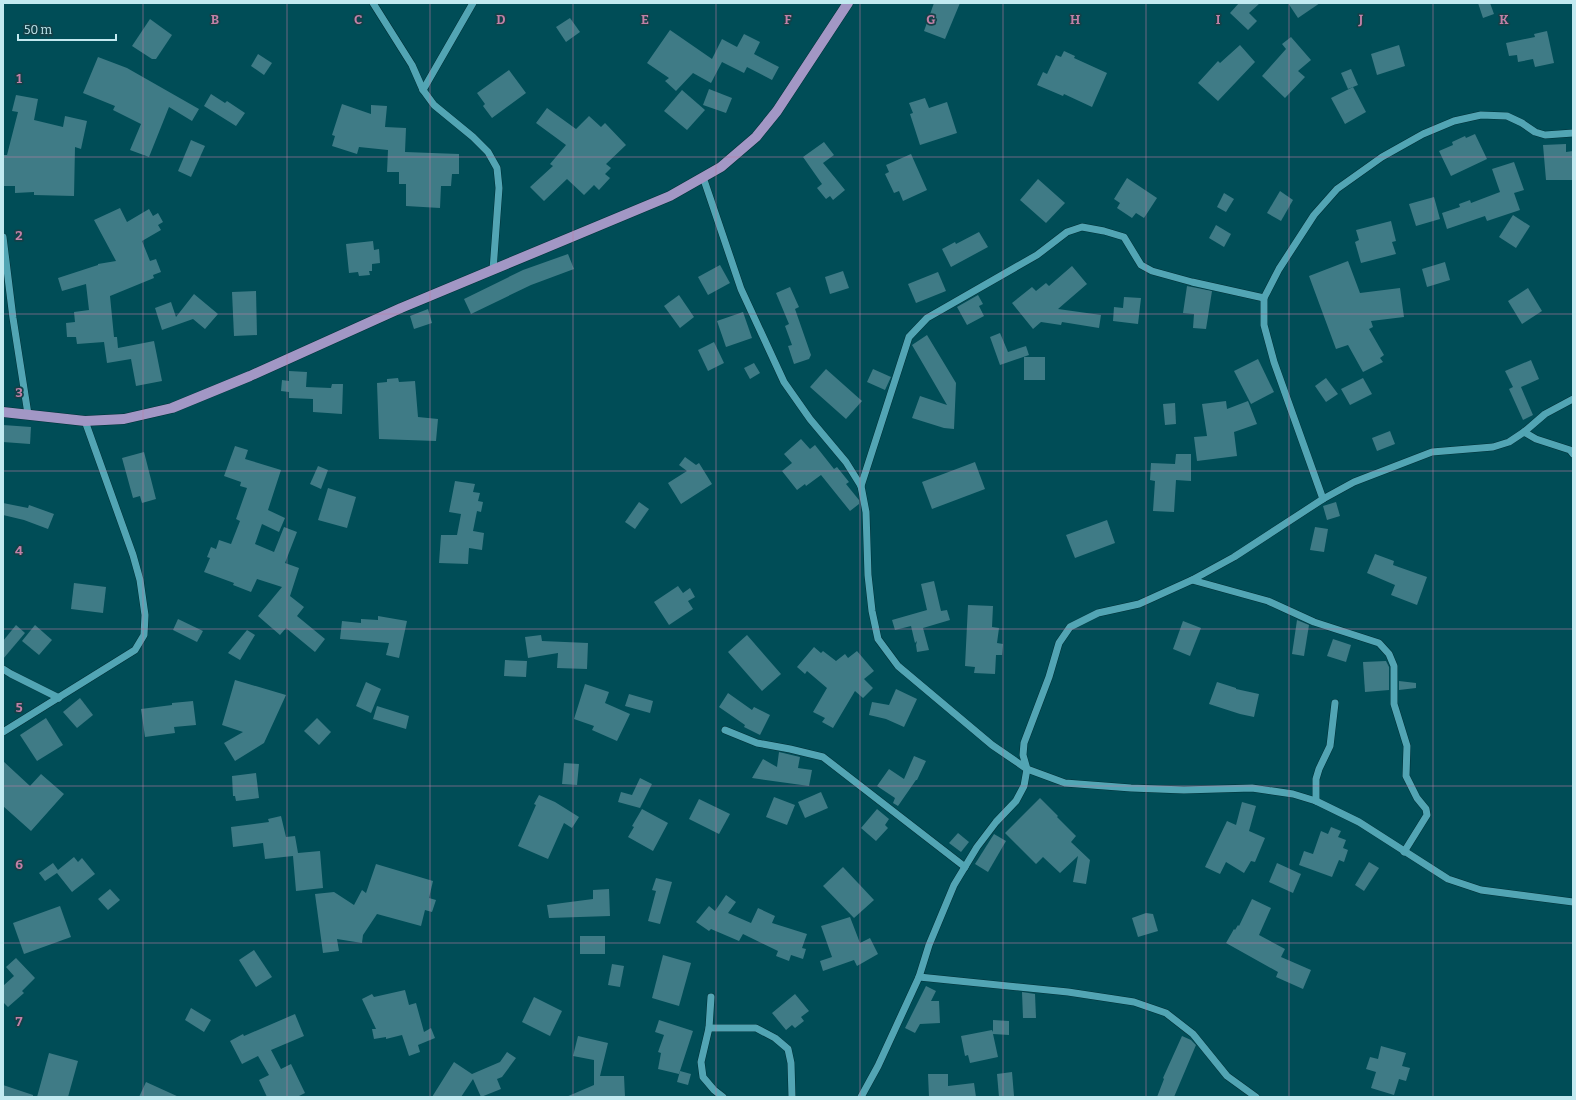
<svg xmlns="http://www.w3.org/2000/svg" width="1576" height="1100" font-family="Bitter,serif">
  <style>
    .building { fill: #3f7b86 }
    .lines { fill: none; stroke-linecap: round; stroke-linejoin: round }
    .minor-casing { stroke: #003138; stroke-width: 8 }
    .major-casing { stroke: #003138; stroke-width: 11 }
    .minor { stroke: #52a5b4; stroke-width: 7 }
    .major { stroke: #a297c5; stroke-width: 10 }
    .grid { fill: none; stroke: #c280a6; stroke-width: 1; stroke-opacity: 0.55 }
    .grid-label { font-size: 13px; text-anchor: middle; font-weight: bold; fill: #c280a6; stroke: #134048; stroke-width: 3.5; stroke-linejoin: round; paint-order: stroke }
  </style>
  <rect width="100%" height="100%" fill="#004d57"/>
  <g class="building">
    <path d="M934,3H960L945,39L924,31Z"/>
    <path d="M1239,3H1260L1249,13L1257,21L1248,30L1230,13Z"/>
    <path d="M1288,3H1320L1298,18Z"/>
    <path d="M1478,3H1490L1494,14L1483,18Z"/>
    <path d="M570,18L580,32L566,42L556,27Z"/>
    <path d="M150,19L172,35L156,59H152L132,46Z"/>
    <path d="M670,30L712,59L722,39L737,47L744,34L760,42L754,54L779,67L772,80L747,67L744,73L722,62L711,83L693,73L676,91L665,81L669,78L647,63Z"/>
    <path d="M1547,31L1554,63L1535,67L1533,59L1518,62L1517,55L1509,56L1506,43L1535,37L1534,34Z"/>
    <path d="M1291,37L1311,60L1298,71L1305,77L1285,98L1262,76L1286,49L1282,44Z"/>
    <path d="M1240,45L1255,62L1218,101L1198,83L1218,61L1220,63Z"/>
    <path d="M1399,45L1405,66L1377,75L1371,54Z"/>
    <path d="M1064,51L1075,56L1074,58L1107,73L1092,107L1064,94L1063,96L1037,85L1043,72L1047,74L1056,55L1061,57Z"/>
    <path d="M258,54L272,63L264,75L251,66Z"/>
    <path d="M98,57L127,68L199,109L192,121L169,107L149,157L130,150L141,124L113,110L115,106L83,93Z"/>
    <path d="M1351,69L1358,85L1348,89L1341,73Z"/>
    <path d="M509,70L526,93L492,118L483,106L485,104L477,93Z"/>
    <path d="M1353,87L1366,112L1345,124L1331,98Z"/>
    <path d="M709,89L732,98L726,113L703,105Z"/>
    <path d="M682,90L705,110L687,130L664,111Z"/>
    <path d="M211,94L225,103L227,101L245,113L236,126L204,106Z"/>
    <path d="M16,95L38,99L34,120L63,127L65,116L87,121L81,149L75,147L74,196L34,195V192L15,193V186H4V155H7L18,112L12,111Z"/>
    <path d="M925,98L929,108L947,102L957,133L920,145L910,114L913,113L909,103Z"/>
    <path d="M342,104L371,114V105L387,106L385,127L406,128L405,152L459,154V174H452L451,186H441L440,208L406,206V184H399V172H387L388,150L359,147L357,154L332,146L335,136L332,135Z"/>
    <path d="M547,108L576,129L589,116L601,127L605,123L626,145L606,164L611,168L605,174L610,178L599,190L594,185L584,195L567,179L544,201L530,187L553,166L550,164L566,145L536,123Z"/>
    <path d="M1475,134L1487,159L1451,176L1439,151L1453,145L1452,142L1465,136L1466,138Z"/>
    <path d="M191,140L205,146L191,177L178,171Z"/>
    <path d="M824,142L834,155L823,163L845,190L833,200L830,196L826,199L817,188L822,184L803,157Z"/>
    <path d="M1566,144V152L1573,151V180H1546L1543,145Z"/>
    <path d="M911,154L927,190L903,201L899,191L894,193L885,174L889,172L886,165Z"/>
    <path d="M1514,162L1524,190L1514,193L1520,210L1487,221L1485,216L1447,229L1442,213L1460,207L1459,204L1470,200L1471,203L1500,192L1492,169Z"/>
    <path d="M1127,178L1157,198L1144,218L1136,213L1132,218L1117,208L1120,203L1114,199Z"/>
    <path d="M1038,179L1065,203L1046,223L1020,200Z"/>
    <path d="M1280,191L1293,200L1281,221L1267,213Z"/>
    <path d="M1224,193L1234,199L1226,212L1217,207Z"/>
    <path d="M1434,197L1440,219L1416,226L1409,204Z"/>
    <path d="M120,208L127,222L149,209L153,216L158,213L163,222L158,225L161,230L142,241L150,261L156,259L161,272L153,275L154,278L110,296L114,337H117L118,348L154,341L162,381L136,386L131,359L107,363L104,342L77,344L76,337H67L66,323L75,322L74,312L89,310L86,284L62,291L58,278L98,265V264L116,261L94,220Z"/>
    <path d="M1513,215L1530,226L1516,248L1499,237Z"/>
    <path d="M1391,221L1396,241L1392,242L1396,254L1361,263L1355,242L1359,240L1356,230Z"/>
    <path d="M1216,225L1231,234L1224,247L1209,238Z"/>
    <path d="M979,232L988,247L951,267L942,249L955,242L956,244Z"/>
    <path d="M373,241L374,250L379,249L380,263L372,264V271H369L370,275L359,276L358,272L349,273L346,244Z"/>
    <path d="M568,254L574,269L531,285L471,314L464,299L523,270Z"/>
    <path d="M1348,261L1360,293L1400,288L1404,317L1371,321L1373,327L1369,329L1384,355L1380,358L1383,362L1363,372L1348,345L1336,349L1309,276Z"/>
    <path d="M1445,262L1450,280L1427,287L1422,269Z"/>
    <path d="M720,265L730,283L708,295L698,277Z"/>
    <path d="M1072,266L1087,284L1058,309L1101,315L1099,328L1062,322L1061,325L1041,322L1033,329L1012,303L1032,287L1036,291L1046,283L1049,286Z"/>
    <path d="M843,271L849,288L830,294L825,277Z"/>
    <path d="M938,272L946,291L916,303L908,284Z"/>
    <path d="M1187,286L1212,291L1206,329L1193,328L1194,314L1183,313Z"/>
    <path d="M790,287L799,307L795,309L811,355L809,359L794,364L788,346L792,345L785,326L789,324L776,293Z"/>
    <path d="M1528,288L1542,311L1522,324L1508,301Z"/>
    <path d="M256,291L257,335L234,336L232,292Z"/>
    <path d="M194,294L218,314L205,329L193,319L162,330L155,308L171,302L176,317Z"/>
    <path d="M679,295L694,317L680,328L664,306Z"/>
    <path d="M978,295L983,304L979,306L984,316L967,325L957,307Z"/>
    <path d="M1124,297L1141,298L1138,324L1113,321L1114,307L1123,308Z"/>
    <path d="M428,309L432,323L414,329L410,316Z"/>
    <path d="M743,312L752,338L726,347L717,321Z"/>
    <path d="M1000,333L1008,352L1026,346L1029,355L1000,365L990,337Z"/>
    <path d="M927,335L956,383L954,429L944,428L912,418L920,396L947,405L912,345Z"/>
    <path d="M714,342L724,363L708,371L698,350Z"/>
    <rect x="1024" y="357" width="21" height="23"/>
    <path d="M1258,359L1274,392L1251,404L1234,371Z"/>
    <path d="M1531,360L1539,379L1521,387L1533,415L1523,420L1509,389L1513,387L1505,371Z"/>
    <path d="M754,363L760,373L750,379L744,368Z"/>
    <path d="M826,369L862,401L846,419L810,387Z"/>
    <path d="M873,369L891,377L885,390L867,382Z"/>
    <path d="M289,371L307,372L306,387L331,388L332,384H343L342,414L313,412V399L289,398V392L281,391L282,380L289,381Z"/>
    <path d="M398,378L399,382L415,381L418,417L438,419L436,441L379,439L377,383L387,382V379Z"/>
    <path d="M1326,378L1338,394L1326,402L1315,386Z"/>
    <path d="M1363,378L1372,394L1350,405L1341,389Z"/>
    <path d="M1226,401L1227,409L1248,401L1257,424L1234,432L1237,456L1197,461L1194,437L1207,436L1202,404Z"/>
    <path d="M1175,403L1176,424L1165,425L1163,404Z"/>
    <path d="M3,425L31,427L30,444L3,442Z"/>
    <path d="M1390,431L1395,444L1377,451L1372,438Z"/>
    <path d="M801,439L810,449L815,445L834,469L837,467L849,482L846,484L859,500V504L850,511L821,475L806,486L805,484L797,490L782,471L792,463L784,454Z"/>
    <path d="M235,446L248,450L245,459L281,470L268,510L285,518L279,532L262,524L255,544L274,552L284,527L297,532L285,563L299,568L290,596L304,607L297,616L325,639L315,652L286,628L280,635L258,616L282,587L257,579L251,592L233,585L234,583L204,572L210,558L207,557L211,547L216,549L219,540L231,544L240,521L236,519L247,488L240,486L241,482L224,476Z"/>
    <path d="M144,452L156,499L142,503L140,496L133,498L122,458Z"/>
    <path d="M1176,454H1191V481L1176,480L1174,512L1153,511L1155,481L1150,480L1151,463L1175,464Z"/>
    <path d="M685,457L696,465L699,463L712,484L681,504L668,483L687,471L679,465Z"/>
    <path d="M975,462L985,489L932,509L922,482Z"/>
    <path d="M318,466L328,470L321,489L310,484Z"/>
    <path d="M455,481L475,484L473,492L480,493L478,501L483,502L481,512L477,511L473,531L484,533L482,550L469,548L468,564L439,563L441,535H457L461,514L449,512Z"/>
    <path d="M328,488L356,497L347,528L318,520Z"/>
    <path d="M639,502L649,509L635,529L625,522Z"/>
    <path d="M1336,502L1340,516L1327,520L1323,506Z"/>
    <path d="M3,503L28,508L29,505L54,514L48,529L24,520L3,515Z"/>
    <path d="M1107,520L1115,543L1075,558L1066,535Z"/>
    <path d="M1315,527L1328,529L1324,552L1310,550Z"/>
    <path d="M1375,554L1394,561L1393,565L1427,577L1417,605L1391,595L1395,585L1367,573Z"/>
    <path d="M934,581L941,611L947,610L950,620L923,628L929,650L917,652L916,645L917,641L915,643L911,626L895,630L892,620L927,610L921,584Z"/>
    <path d="M74,583L106,587L103,613L71,609Z"/>
    <path d="M678,586L683,593L690,588L695,597L688,601L693,609L669,625L654,602Z"/>
    <path d="M968,605L993,606L992,627L999,628L997,643L1003,644L1002,655H996L995,674L974,673L975,667L965,666Z"/>
    <path d="M378,616L407,621L399,658L386,655L389,643L340,639L342,621L361,623V619L378,620Z"/>
    <path d="M178,619L203,631L197,642L173,630Z"/>
    <path d="M1297,620L1309,625L1304,656L1292,654Z"/>
    <path d="M1183,621L1201,628L1190,656L1173,649Z"/>
    <path d="M16,625L25,633L3,659V641Z"/>
    <path d="M35,625L52,640L39,655L22,641Z"/>
    <path d="M247,630L255,635L240,660L228,653Z"/>
    <path d="M541,635L542,641L588,643L587,669L557,668L558,653L528,658L525,637Z"/>
    <path d="M747,635L781,674L762,691L728,652Z"/>
    <path d="M1333,639L1351,645L1346,662L1327,656Z"/>
    <path d="M814,647L821,653L823,651L836,661L845,654L848,658L857,651L874,671L864,679L873,688L863,698L855,691L833,728L822,722L825,718L813,712L827,688L807,671L805,674L797,667Z"/>
    <path d="M505,660L527,661L526,677L504,676Z"/>
    <path d="M1386,661L1389,667V690L1365,692L1363,662Z"/>
    <path d="M235,680L286,695L264,743L235,761L224,743L243,732L222,725Z"/>
    <path d="M1399,681L1416,683V688L1399,690Z"/>
    <path d="M366,682L381,689L371,713L356,706Z"/>
    <path d="M1217,682L1236,688V689L1259,694L1254,717L1240,714L1209,704Z"/>
    <path d="M585,684L609,692L605,703L630,714L617,741L592,730L594,726L574,719Z"/>
    <path d="M896,689L917,699L904,727L886,719L869,715L872,702L889,705Z"/>
    <path d="M728,693L752,710L754,707L770,715L760,735L744,727L745,725L719,707Z"/>
    <path d="M629,694L653,701L650,713L625,706Z"/>
    <path d="M80,698L93,715L77,728L63,712Z"/>
    <path d="M193,701L196,725L174,727L175,733L145,737L141,709L172,705V703Z"/>
    <path d="M377,706L409,716L406,729L373,719Z"/>
    <path d="M46,718L63,745L37,761L20,735Z"/>
    <path d="M317,718L331,732L319,745L304,731Z"/>
    <path d="M779,752L800,757L798,768L812,770L809,786L752,778L763,759L777,767Z"/>
    <path d="M914,756L926,761L917,780H916L898,806L893,803L895,798L877,786L889,769L904,779Z"/>
    <path d="M3,761L30,786L41,774L64,794L31,831L3,806Z"/>
    <path d="M564,763L579,764L577,785L562,784Z"/>
    <path d="M256,773L259,798L236,801L235,796H233L232,776Z"/>
    <path d="M640,778L652,784L640,808L618,802L621,792L632,795Z"/>
    <path d="M821,792L828,808L805,818L798,802Z"/>
    <path d="M539,795L555,802L579,817L572,828L564,823L548,859L518,846L536,805L534,804Z"/>
    <path d="M774,797L795,805L787,825L766,817Z"/>
    <path d="M1040,798L1058,816L1057,817L1076,836L1071,842L1090,860L1086,884L1073,882L1078,856L1060,873L1043,857L1036,864L1005,833Z"/>
    <path d="M699,799L730,814L719,834L689,819Z"/>
    <path d="M1242,802L1256,806L1249,831L1265,838L1255,862L1251,861L1244,873L1226,862L1220,874L1205,867L1227,821L1236,825Z"/>
    <path d="M642,809L668,823L653,851L628,837L634,827L632,826Z"/>
    <path d="M877,809L889,819L885,825L888,828L876,841L861,828Z"/>
    <path d="M281,816L286,837L295,836L298,853L320,851L323,888L296,891L293,856L265,859L263,843L233,847L231,827L269,822L268,819Z"/>
    <path d="M1331,827L1341,831L1338,837L1346,840L1343,848L1348,850L1344,862L1339,860L1332,877L1299,865L1304,851L1313,854L1321,831L1328,834Z"/>
    <path d="M958,833L969,842L961,852L949,843Z"/>
    <path d="M994,834L1006,841L988,872L975,864Z"/>
    <path d="M74,857L78,862L82,858L95,874L72,892L57,873L45,881L39,873L53,863L58,870Z"/>
    <path d="M1369,862L1379,868L1364,891L1355,885Z"/>
    <path d="M1277,863L1301,874L1293,893L1269,882Z"/>
    <path d="M376,864L433,881L429,898L436,900L432,912L425,910L421,926L377,914L363,935L362,943L337,939L339,951L323,953L315,894L334,892L354,905L362,890L366,893Z"/>
    <path d="M843,867L874,900L854,918L823,886Z"/>
    <path d="M656,878L672,882L660,924L648,921L656,891L652,890Z"/>
    <path d="M110,889L120,900L108,910L98,899Z"/>
    <path d="M609,889L610,916L549,918L547,905L593,899V890Z"/>
    <path d="M726,895L736,902L728,913L751,923L758,908L775,916L772,923L807,934L802,948L806,949L803,959L791,955L789,961L776,956L778,951L743,934L739,941L711,929L709,931L696,922L709,906L715,911Z"/>
    <path d="M1252,899L1271,908L1259,935L1285,949L1281,957L1311,970L1303,989L1276,977L1278,972L1226,943L1234,929L1235,930L1238,925L1239,926Z"/>
    <path d="M60,906L71,937L24,954L13,923Z"/>
    <path d="M1146,913L1153,914L1158,931L1138,937L1132,918Z"/>
    <path d="M850,917L860,943L870,938L878,954L857,966L854,960L823,971L820,961L832,957L821,926Z"/>
    <rect x="580" y="936" width="25" height="18"/>
    <path d="M254,950L272,977L256,987L239,960Z"/>
    <path d="M663,955L691,963L679,1006L652,998Z"/>
    <path d="M16,958L35,978L22,991L24,993L8,1007L3,1002V986L14,976L6,967Z"/>
    <path d="M612,964L624,966L620,987L608,985Z"/>
    <path d="M926,986L936,991L931,1001H939L940,1023L920,1024L915,1033L905,1028Z"/>
    <path d="M405,990L409,1005L416,1003L424,1032L431,1028L435,1038L418,1045L420,1052L409,1056L402,1035L386,1039V1037L374,1039L372,1029H376L362,999L372,994L374,997Z"/>
    <path d="M1022,992L1035,994L1036,1018H1023Z"/>
    <path d="M795,994L809,1011L801,1017L804,1021L795,1028L792,1025L786,1030L772,1013Z"/>
    <path d="M534,997L562,1011L550,1036L522,1022Z"/>
    <path d="M191,1008L211,1020L204,1032L185,1020Z"/>
    <path d="M295,1014L304,1036L271,1050L281,1069L291,1064L305,1093L297,1097H267L259,1080L269,1075L258,1056L242,1064L230,1041L243,1034L244,1036Z"/>
    <path d="M659,1020L693,1031L679,1074L658,1069L661,1053L658,1052L664,1035L655,1032Z"/>
    <path d="M993,1020L1009,1021V1035L993,1034L998,1057L970,1063L968,1055L965,1056L961,1036L992,1030L993,1032Z"/>
    <path d="M578,1036L608,1043L600,1076H624L625,1097H566L594,1085V1060L573,1056Z"/>
    <path d="M1182,1036L1191,1040L1196,1045L1174,1097H1157L1164,1079L1163,1078Z"/>
    <path d="M1381,1046L1406,1053L1402,1066L1410,1068L1406,1081L1399,1079L1394,1095L1371,1088L1376,1072L1366,1069L1370,1057L1378,1059Z"/>
    <path d="M507,1052L516,1058L502,1077L497,1079L501,1089L481,1097L473,1079L461,1097H432L454,1062L472,1074L500,1062Z"/>
    <path d="M49,1053L78,1061L68,1097H37Z"/>
    <path d="M680,1071L691,1074L688,1085L677,1082Z"/>
    <path d="M1012,1072L1014,1096L999,1097L997,1074Z"/>
    <path d="M928,1074H948V1086L974,1083L976,1097H929Z"/>
    <path d="M146,1082L179,1097H139Z"/>
    <path d="M3,1085L33,1095V1097H3Z"/>
  </g>
  <g class="lines">
    <g class="minor-casing">
      <g id="minor">
        <path d="M373,3L412,65L423,90L434,105L473,137L488,152L497,168L499,188L493,270"/>
        <path d="M423,90L473,3"/>
        <path d="M703,177L741,289L784,382L810,419L846,462L861,486L866,512L868,575L872,611L878,639L898,666L992,745L1027,769L1065,783L1131,788L1184,790L1252,788L1293,794L1316,801L1359,822L1448,879L1481,890L1573,902"/>
        <path d="M3,237L13,318L28,414"/>
        <path d="M1524,432L1536,439L1570,450L1573,454"/>
        <path d="M861,486L909,337L927,318L1037,255L1067,232L1082,227L1104,231L1124,237L1141,265L1152,271L1192,282L1264,298"/>
        <path d="M1323,499L1274,362L1264,325V298L1279,269L1314,215L1337,189L1382,157L1423,134L1454,121L1481,115L1507,116L1522,123L1535,132L1545,135L1573,133"/>
        <path d="M1192,580L1268,601L1314,622L1379,643L1389,654L1394,666V704L1407,746L1406,776L1417,798L1426,809L1427,815L1404,852"/>
        <path d="M3,669L11,674L59,698"/>
        <path d="M725,730L757,743L790,749L823,757L965,867"/>
        <path d="M3,732L135,650L144,635L145,615L140,580L133,555L85,421"/>
        <path d="M1316,801V779L1319,769L1330,746L1335,703"/>
        <path d="M919,977L1068,992L1134,1002L1166,1013L1193,1034L1227,1076L1256,1097"/>
        <path d="M711,997L709,1028L701,1062L703,1077L714,1090L723,1097"/>
        <path d="M709,1028H756L775,1038L788,1049L791,1063L792,1097"/>
        <path d="M861,1097L878,1066L919,977L929,945L954,885L977,847L996,822L1016,801L1024,786L1027,769L1023,755L1024,743L1049,677L1059,643L1070,627L1098,613L1139,604L1192,580L1234,557L1323,499L1354,482L1432,452L1493,447L1509,442L1524,432L1545,414L1573,399"/>
      </g>
    </g>
    <g class="major-casing">
      <path id="major" d="M3,412L85,421L124,419L172,408L250,376L401,308L670,196L721,167L756,137L777,111L848,3"/>
    </g>
    <use href="#minor" class="minor"/>
    <use href="#major" class="major"/>
  </g>
  <path class="grid" d="M143,3V1097M287,3V1097M430,3V1097M573,3V1097M716,3V1097M860,3V1097M1003,3V1097M1146,3V1097M1289,3V1097M1433,3V1097M3,157H1573M3,314H1573M3,471H1573M3,629H1573M3,786H1573M3,943H1573"/>
  <g class="grid-label">
    <text x="215" y="24">B</text>
    <text x="358" y="24">C</text>
    <text x="501" y="24">D</text>
    <text x="645" y="24">E</text>
    <text x="788" y="24">F</text>
    <text x="931" y="24">G</text>
    <text x="1075" y="24">H</text>
    <text x="1218" y="24">I</text>
    <text x="1361" y="24">J</text>
    <text x="1504" y="24">K</text>
    <text x="19" y="83">1</text>
    <text x="19" y="240">2</text>
    <text x="19" y="397">3</text>
    <text x="19" y="555">4</text>
    <text x="19" y="712">5</text>
    <text x="19" y="869">6</text>
    <text x="19" y="1026">7</text>
  </g>
  <rect width="1576" height="1100" fill="none" stroke="#c2e9f0" stroke-width="8"/>
  <path d="M18 34v6h98v-6" fill="none" stroke="#c2e9f0" stroke-width="2"/>
  <text x="24" y="34" font-size="12" fill="#c2e9f0" stroke="#134048" stroke-width="3" paint-order="stroke">50 m</text>
</svg>
